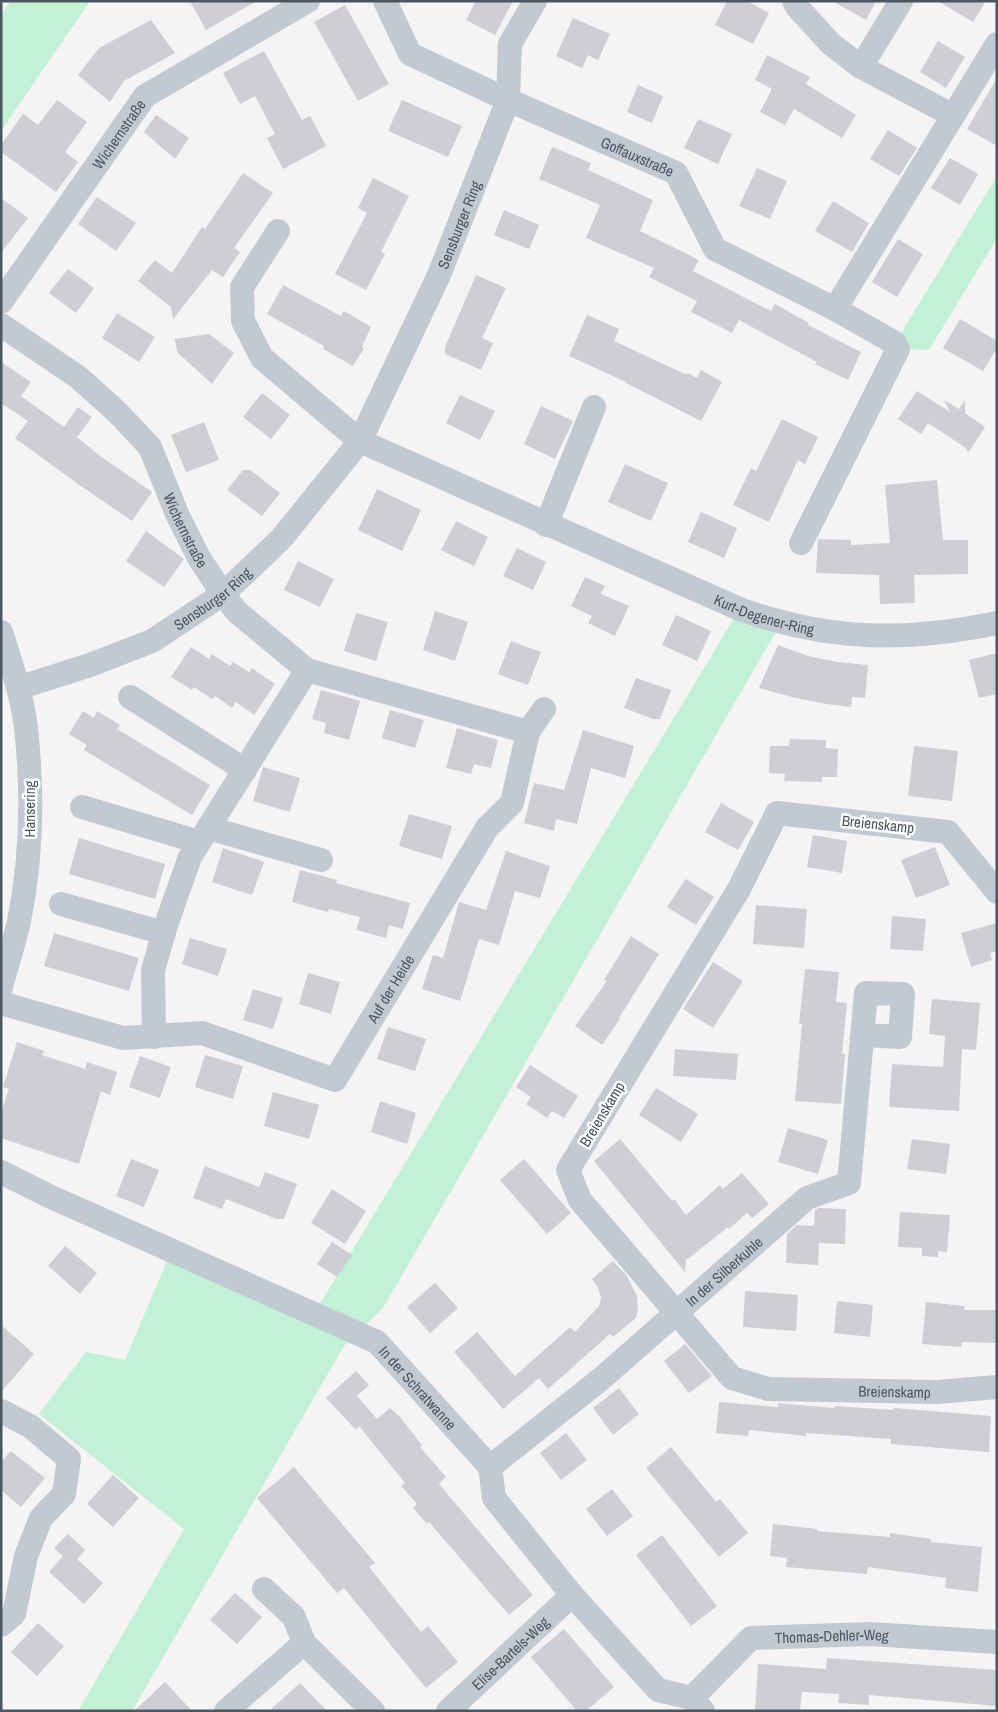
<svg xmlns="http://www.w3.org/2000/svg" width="998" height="1712" font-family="'Archivo Narrow',sans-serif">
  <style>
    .green { fill: #c3f1d5 }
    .building { fill: #cdcfd5 }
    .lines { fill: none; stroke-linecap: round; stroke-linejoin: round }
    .minor { stroke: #c1cad2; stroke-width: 24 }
    .labels { text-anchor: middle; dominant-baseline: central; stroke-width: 5; stroke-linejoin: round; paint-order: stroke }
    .street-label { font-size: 15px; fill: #4a5661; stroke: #fff }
  </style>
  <rect width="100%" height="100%" fill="#f5f3f3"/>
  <g class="green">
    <path d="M11,1H90L1,131V14Z"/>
    <path d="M997,176V238L929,350L898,349L895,343Z"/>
    <path d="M736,615L777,630L383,1308L344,1346L132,1711H78L184,1529L39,1414L86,1352L125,1360L167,1261L309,1322Z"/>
  </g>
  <g class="building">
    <path d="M190,1H257L206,30Z"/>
    <path d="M476,1H513L495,35L466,20Z"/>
    <path d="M727,1H747L769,13L753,44L715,25Z"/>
    <path d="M832,1H876L866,20Z"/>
    <path d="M938,1H986L973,22Z"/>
    <path d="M345,5L389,84L358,101L314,22Z"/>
    <path d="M573,18L610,34L598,60L588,55L582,68L556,56Z"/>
    <path d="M151,20L175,53L124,81L110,102L78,75L99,48Z"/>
    <path d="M938,41L965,57L946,88L920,72Z"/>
    <path d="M264,51L302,120L310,116L326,146L283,169L267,138L275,134L255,96L240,104L223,73Z"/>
    <path d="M767,55L810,77L806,84L856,115L842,138L794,109L785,125L760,112L772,89L755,80Z"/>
    <path d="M997,78V146L967,129Z"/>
    <path d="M638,85L663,96L652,123L627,112Z"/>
    <path d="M57,100L87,122L65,152L78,162L56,192L1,152V145L23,114L38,125Z"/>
    <path d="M402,100L462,126L448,157L388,131Z"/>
    <path d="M156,115L189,138L175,159L144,132Z"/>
    <path d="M698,119L732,134L718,164L684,148Z"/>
    <path d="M888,130L917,148L899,176L870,159Z"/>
    <path d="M552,147L591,163L588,170L653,200L640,231L699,260L693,271L771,311L775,304L809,323L808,325L861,352L848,380L815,364L817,362L739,320L732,333L691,312L697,301L649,277L654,268L586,238L600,205L539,179Z"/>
    <path d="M950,158L978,174L960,205L931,188Z"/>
    <path d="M757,168L787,181L770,219L739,206Z"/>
    <path d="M243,173L273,193L234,248L240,252L223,277L212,270L173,319L171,307L138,281L155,260L172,273L202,227L205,229Z"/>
    <path d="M373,178L409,196L381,252L385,254L366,290L335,274L367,213L358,208Z"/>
    <path d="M97,197L136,223L116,251L78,224Z"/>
    <path d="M1,198L28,218L1,253Z"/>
    <path d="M833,201L869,223L852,252L815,231Z"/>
    <path d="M504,210L539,225L529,249L494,235Z"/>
    <path d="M898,239L923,254L897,297L872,282Z"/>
    <path d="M68,269L94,288L76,313L49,293Z"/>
    <path d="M476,275L506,288L482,338L493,343L481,370L445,354V347Z"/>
    <path d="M283,285L341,316L344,311L371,327L362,347L364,348L353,366L323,349L324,346L267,314Z"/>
    <path d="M117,313L155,337L139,362L102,338Z"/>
    <path d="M587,315L619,329L614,341L687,375L688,373L697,378L701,370L722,382L701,421L626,383V382L569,356Z"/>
    <path d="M960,319L997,341V348L983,371L943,348Z"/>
    <path d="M209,334L234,353L212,384L177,352L175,339Z"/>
    <path d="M1,362L31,382L21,396L64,427L78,407L92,417L77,437L100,456L152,492L132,521L78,484L15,438L28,421L1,403Z"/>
    <path d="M917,391L950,412L944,400L959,409L965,400V413L985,427L968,453L966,448L928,423L921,434L898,419Z"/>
    <path d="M262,393L290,415L271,439L243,417Z"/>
    <path d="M460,395L495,411L480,440L446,423Z"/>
    <path d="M541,406L573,421L555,459L524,444Z"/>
    <path d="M782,419L818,437L805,464L798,460L769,522L733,505L751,468L756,471Z"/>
    <path d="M204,422L219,460L186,472L171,435Z"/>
    <path d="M625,464L668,483L651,521L608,502Z"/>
    <path d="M243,470H250L280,493L262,516L227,490Z"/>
    <path d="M937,480L943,540H968V574L914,575L915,603L880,604L879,575L816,573L818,539L851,540V545L890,543L885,485Z"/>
    <path d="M377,489L421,510L402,551L358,530Z"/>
    <path d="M701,512L737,528L724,558L688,542Z"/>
    <path d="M456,521L488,537L474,566L441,550Z"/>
    <path d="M146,531L184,559L164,587L126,561Z"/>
    <path d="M517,548L546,562L533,590L503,576Z"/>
    <path d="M298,561L334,579L320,607L284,590Z"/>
    <path d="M585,577L605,586L601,594L629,606L615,636L588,623L592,616L571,606Z"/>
    <path d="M435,611L468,622L455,661L423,650Z"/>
    <path d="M356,613L388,622L376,661L344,651Z"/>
    <path d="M676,615L711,631L697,661L662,645Z"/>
    <path d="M511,641L541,652L528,685L498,674Z"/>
    <path d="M778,645L808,656L837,662L868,665L865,698L852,697L851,707L826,704L792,697L759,688Z"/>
    <path d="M191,647L209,659L212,654L230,666L233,662L249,672L252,668L275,684L254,715L236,702L232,708L215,696L212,699L194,687L192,690L171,677Z"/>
    <path d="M997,653V694L979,698L969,660Z"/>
    <path d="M636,678L671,690L660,719H653L624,708Z"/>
    <path d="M321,690L360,701L349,740L324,733L326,723L312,719Z"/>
    <path d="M390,710L424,720L415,748L382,738Z"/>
    <path d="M83,711L94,718L97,711L120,725L117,729L210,785L192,815L84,750L87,745L69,734Z"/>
    <path d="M457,728L498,740L491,768L474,764L471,774L446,768Z"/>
    <path d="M583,730L634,746L625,778L591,768L577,824L556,819L554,831L524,823L534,783L564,790Z"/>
    <path d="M790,739L826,740V748L838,749L837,777H822V782L784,781L785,774L769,773L770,746H789Z"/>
    <path d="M914,746L958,751L952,801L908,796Z"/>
    <path d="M263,767L300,778L290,812L253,801Z"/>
    <path d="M721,803L754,822L738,850L705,832Z"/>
    <path d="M409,814L452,826L442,859L399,846Z"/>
    <path d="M813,835L847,841L842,873L807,867Z"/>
    <path d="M79,838L165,864L155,899L69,874Z"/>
    <path d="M935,847L950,885L916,898L901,860Z"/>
    <path d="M223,848L264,862L252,895L212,882Z"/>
    <path d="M506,851L550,866L540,898L515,891L499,945L479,939L460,1001L422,989L433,955L443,958L459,902L486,910Z"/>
    <path d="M300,870L337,880L336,883L410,903L403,929L389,925L386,938L356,930L360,917L329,909L328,912L292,902Z"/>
    <path d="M686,879L714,897L696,925L667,907Z"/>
    <path d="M756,905L807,909L804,948L753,944Z"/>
    <path d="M892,916L926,919L923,951L890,949Z"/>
    <path d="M997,923V951L990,953L992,960L971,967L961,933Z"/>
    <path d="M54,933L139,958L129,991L44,966Z"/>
    <path d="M631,936L659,954L619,1018L620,1019L602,1045L575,1026L607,981L604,980Z"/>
    <path d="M190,938L227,949L218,976L182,964Z"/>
    <path d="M713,962L743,981L713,1028L683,1009Z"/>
    <path d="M805,969L839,972L836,1002L847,1003L842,1054H845L841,1104L795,1101L802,1024H799Z"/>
    <path d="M308,973L340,982L331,1014L299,1004Z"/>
    <path d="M253,989L283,998L273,1029L243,1020Z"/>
    <path d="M932,999L980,1003L976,1050L962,1049L959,1111L889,1107L892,1064L943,1067L945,1036L929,1034Z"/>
    <path d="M388,1027L426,1039L415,1071L377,1059Z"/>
    <path d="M17,1042L44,1051L42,1055L85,1069L87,1062L117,1072L110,1095L101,1091L79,1164L1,1138V1113L9,1089L3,1087Z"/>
    <path d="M675,1049L738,1054L736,1080L673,1076Z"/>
    <path d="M205,1055L243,1066L233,1099L195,1087Z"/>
    <path d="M140,1056L171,1067L160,1098L129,1087Z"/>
    <path d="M530,1065L578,1096L564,1118L552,1111L547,1118L526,1104L531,1097L516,1087Z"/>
    <path d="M656,1088L698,1114L681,1142L639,1115Z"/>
    <path d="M273,1092L319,1105L309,1139L264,1126Z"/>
    <path d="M380,1101L416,1113L407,1144L371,1132Z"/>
    <path d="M788,1128L828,1140L818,1174L778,1162Z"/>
    <path d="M620,1139L672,1201L674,1199L686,1215L720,1185L723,1189L742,1173L769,1204L752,1218L747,1213L729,1229L728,1227L688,1259H686L685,1272L594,1161Z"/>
    <path d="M912,1139L950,1144L946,1174L907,1169Z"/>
    <path d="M131,1159L159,1170L144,1207L116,1196Z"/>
    <path d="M524,1159L571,1213L547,1234L500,1180Z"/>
    <path d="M205,1166L259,1187L265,1172L297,1184L284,1219H277L226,1199L222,1209L193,1198Z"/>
    <path d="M332,1189L366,1211L345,1244L311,1223Z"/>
    <path d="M819,1208L846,1209L845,1244L819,1243L818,1265L786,1263L787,1234L797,1225L814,1226L815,1210Z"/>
    <path d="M900,1212L950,1215L947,1252L938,1251V1257L922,1256V1248L898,1247Z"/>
    <path d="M332,1242L352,1255L337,1277L317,1264Z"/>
    <path d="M65,1246L97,1273L80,1294L48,1266Z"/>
    <path d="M613,1261L627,1276L637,1296L638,1308L636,1318L613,1337L610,1334L548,1389L539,1378L503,1409L454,1352L477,1332L515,1376L570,1327L575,1332L599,1306L601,1298L598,1288L592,1279Z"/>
    <path d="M435,1283L458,1308L430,1333L407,1307Z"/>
    <path d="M745,1291L798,1295L796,1331L743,1327Z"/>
    <path d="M837,1301L873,1305L870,1337L834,1333Z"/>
    <path d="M926,1302L965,1306L964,1310H997V1343L962,1342L961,1347L922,1344Z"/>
    <path d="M1,1325L34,1354L1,1392Z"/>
    <path d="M685,1344L712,1376L689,1393L664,1361Z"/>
    <path d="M356,1371L369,1385L357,1396L377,1419L390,1408L400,1417L422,1445L420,1447L446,1477L439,1484L533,1595L509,1615L429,1522L427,1524L413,1508L417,1504L401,1486L405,1483L359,1426L356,1430L326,1398Z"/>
    <path d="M619,1388L639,1414L613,1435L593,1408Z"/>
    <path d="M719,1402L778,1407V1403L834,1408V1406L894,1410V1408L991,1416L989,1452L891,1444V1439L806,1433V1436L749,1430L748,1436L716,1433Z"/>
    <path d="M566,1433L587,1460L561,1480L540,1453Z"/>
    <path d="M671,1447L716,1502L720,1499L748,1533L719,1557L646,1468Z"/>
    <path d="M11,1451L45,1478L21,1507L1,1490V1462Z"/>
    <path d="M294,1467L375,1563L369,1567L421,1632L428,1626L458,1662L426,1688L344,1588L337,1593L257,1498Z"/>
    <path d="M113,1475L139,1498L113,1527L87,1504Z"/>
    <path d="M612,1489L633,1516L607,1536L586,1509Z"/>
    <path d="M773,1524L817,1529V1531L890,1537V1533L931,1539V1542L982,1547L978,1592L945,1588L946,1578L868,1567L867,1574L786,1567L787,1558L770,1556Z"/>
    <path d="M68,1534L85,1550L77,1559L103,1583L84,1604L49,1572L63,1556L54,1548Z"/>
    <path d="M662,1535L717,1606L691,1626L636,1555Z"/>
    <path d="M235,1593L262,1617L237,1644L210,1620Z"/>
    <path d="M38,1623L64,1646L37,1676L11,1652Z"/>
    <path d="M564,1629L614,1687L586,1711H577L531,1657Z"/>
    <path d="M827,1658L997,1670V1706L869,1695V1705L838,1703L839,1694L802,1692L800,1711H755L758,1664L826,1669Z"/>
    <path d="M165,1682L192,1711H134Z"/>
    <path d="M300,1683L327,1711H269Z"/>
  </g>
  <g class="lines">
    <g class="minor">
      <path id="s1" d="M385,1L410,54L508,100L676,173L715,249L835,309L895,343L898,349L801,543"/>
      <path d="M794,1L798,8L831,44L861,67L952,115"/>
      <path d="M861,67L901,1"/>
      <path id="s2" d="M278,231L242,287L243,321L262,358L360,441L742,610C831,641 906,642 997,623"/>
      <path id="s3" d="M1,302L145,96L308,1"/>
      <path d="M835,309L997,44"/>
      <path id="s4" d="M1,325L78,377L117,412L150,447L177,514L199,558L223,594L237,612L307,670L528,732L544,709"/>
      <path d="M546,525L594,407"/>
      <path d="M1,632C11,663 22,695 26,728C33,792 32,857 19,921C14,943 7,965 1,987"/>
      <path id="s5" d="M18,688L90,665L152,641L223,594L281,539L360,441L439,275L508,100L510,44L535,1"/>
      <path d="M130,697L245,770"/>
      <path d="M82,807L199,842"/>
      <path d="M208,828L321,860"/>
      <path id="s6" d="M997,892L948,832L777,813L739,889L568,1170L580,1200L732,1378L768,1389L937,1392L997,1387"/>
      <path d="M61,904L164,933"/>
      <path id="s7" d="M1,1003L123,1038L202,1033L335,1080L487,828L512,803L528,732"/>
      <path d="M154,1037L153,970L166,925L190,857L307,670"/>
      <path id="s8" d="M1,1172L51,1197L377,1342L490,1467L494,1498L572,1595L658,1690L692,1698L703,1711"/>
      <path d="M1,1411L30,1426L69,1459L64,1494L41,1518L26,1556L14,1614L1,1625"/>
      <path id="s9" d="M490,1467L601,1379L807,1198L849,1183L866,993L903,994L900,1037L863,1035"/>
      <path d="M264,1589L294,1617L304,1643L373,1711"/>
      <path id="s10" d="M692,1698L751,1638L870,1634L997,1642"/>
      <path d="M226,1711L304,1643"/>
      <path id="s11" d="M448,1711L572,1595"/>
    </g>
  </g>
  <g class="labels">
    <g class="street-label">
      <text stroke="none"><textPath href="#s3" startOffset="205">Wichernstraße</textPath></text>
      <text stroke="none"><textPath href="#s1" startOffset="308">Goffauxstraße</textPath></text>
      <text stroke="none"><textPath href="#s5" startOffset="671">Sensburger Ring</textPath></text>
      <text stroke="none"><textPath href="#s4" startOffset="284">Wichernstraße</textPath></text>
      <text stroke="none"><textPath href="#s5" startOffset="216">Sensburger Ring</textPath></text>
      <text stroke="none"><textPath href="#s2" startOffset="711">Kurt-Degener-Ring</textPath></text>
      <text transform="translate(29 809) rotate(-90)">Hansering</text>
      <text transform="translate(878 824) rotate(6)">Breienskamp</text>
      <text stroke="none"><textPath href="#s7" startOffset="454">Auf der Heide</textPath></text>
      <text transform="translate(602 1114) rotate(-59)">Breienskamp</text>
      <text stroke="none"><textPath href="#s9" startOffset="305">In der Silberkuhle</textPath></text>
      <text stroke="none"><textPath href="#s8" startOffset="474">In der Schratwanne</textPath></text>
      <text stroke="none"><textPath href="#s6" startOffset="1094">Breienskamp</textPath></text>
      <text stroke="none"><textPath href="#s10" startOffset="165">Thomas-Dehler-Weg</textPath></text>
      <text stroke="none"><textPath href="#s11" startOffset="85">Elise-Bartels-Weg</textPath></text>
    </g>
  </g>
  <rect width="998" height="1712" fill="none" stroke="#4a5661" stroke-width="5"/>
</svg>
